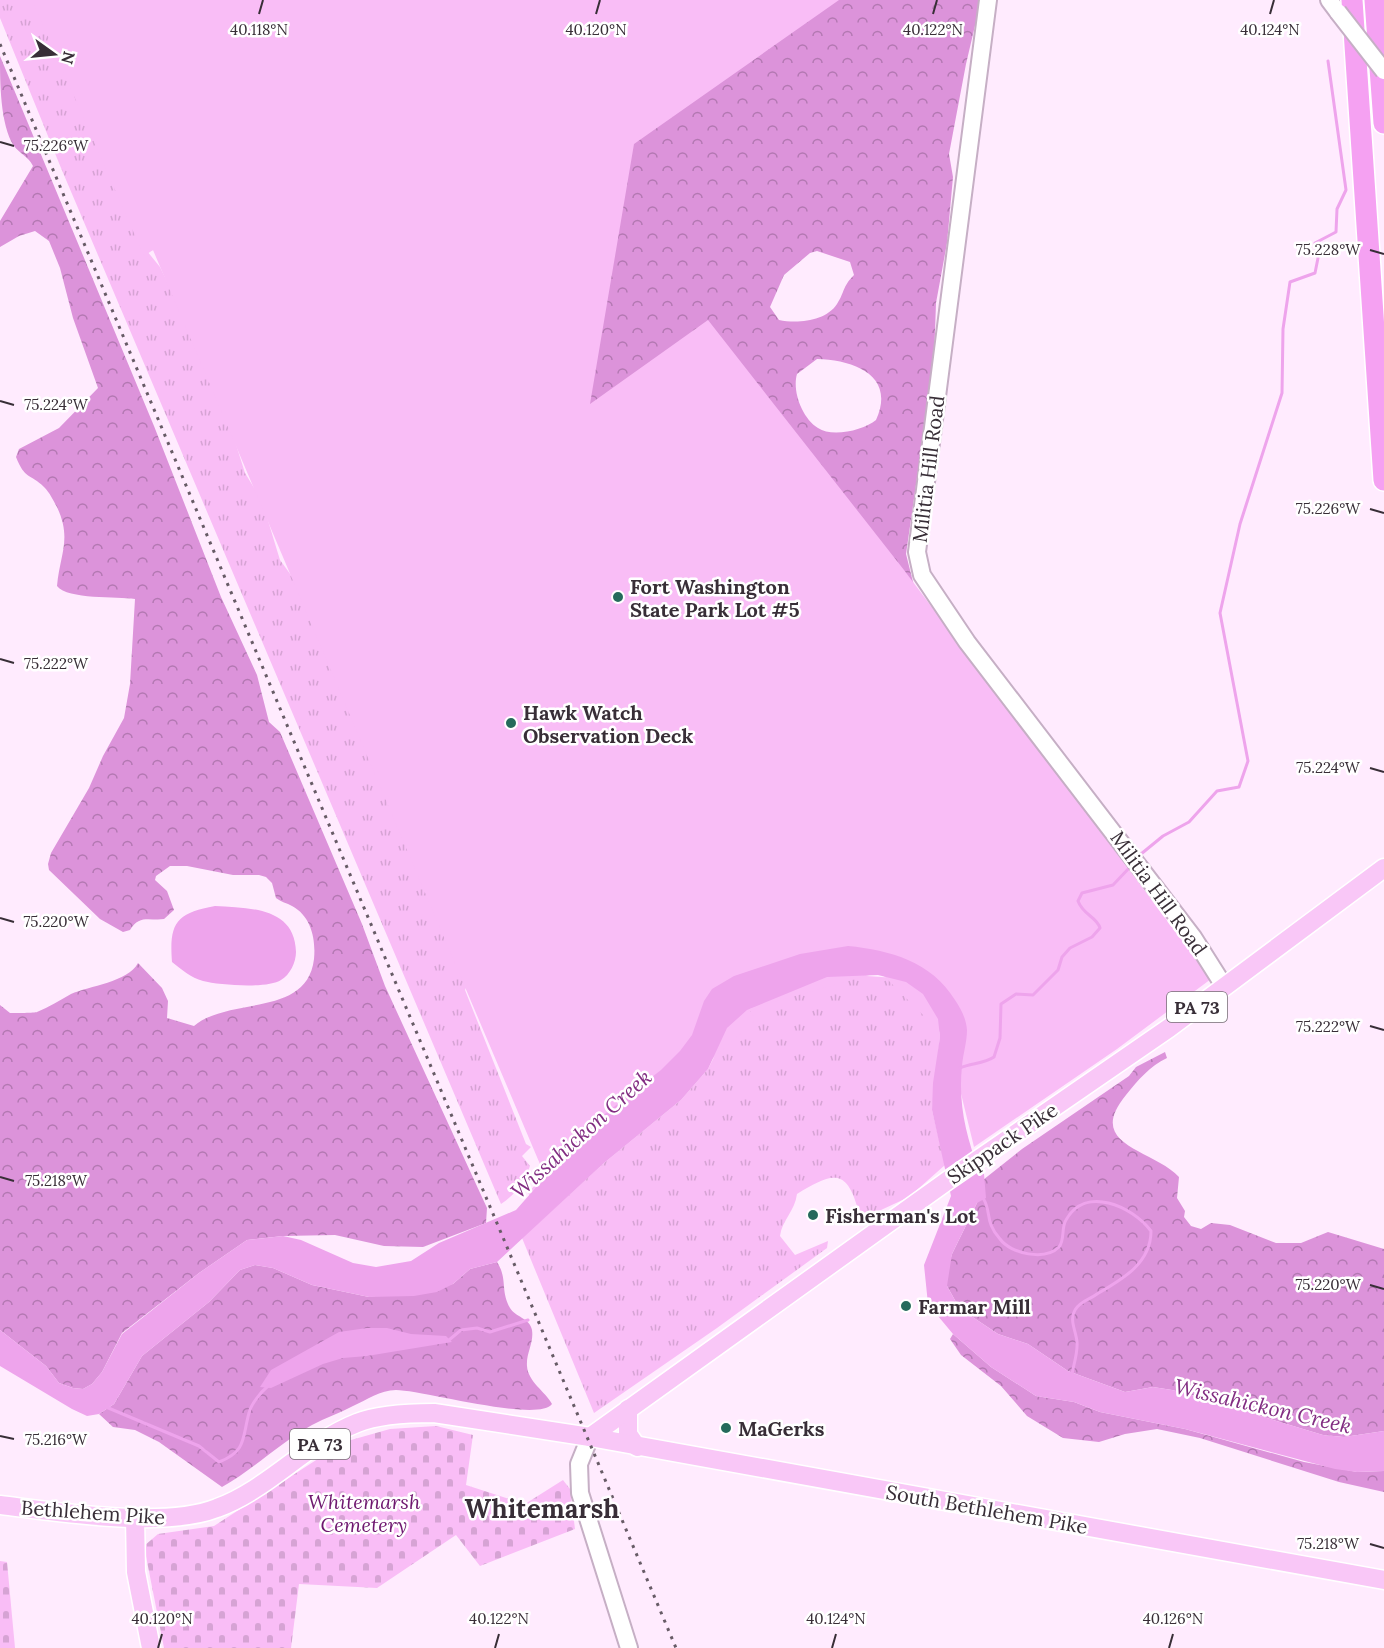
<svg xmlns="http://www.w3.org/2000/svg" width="1384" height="1648" font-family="Lora,serif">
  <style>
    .grass { fill: url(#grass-tufts) }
    .forest { fill: url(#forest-crowns); fill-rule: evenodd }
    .cemetery { fill: url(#cemetery-stones) }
    .park { fill: #f9bdf6 }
    .water { fill: #eea4ec }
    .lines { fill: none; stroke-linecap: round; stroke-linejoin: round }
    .stream { stroke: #eea4ec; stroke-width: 3 }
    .secondary-casing { stroke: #c6afc5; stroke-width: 20 }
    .primary-casing { stroke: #fff; stroke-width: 21 }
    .highway-casing { stroke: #fff; stroke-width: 24 }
    .secondary { stroke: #fff; stroke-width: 16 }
    .primary { stroke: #f9c7f7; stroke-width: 18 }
    .highway { stroke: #f5a1f2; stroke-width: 21 }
    .rail { stroke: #675b66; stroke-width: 3; stroke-dasharray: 3 6; stroke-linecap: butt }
    .secondary-bridge-casing { stroke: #c6afc5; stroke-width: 20; stroke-linecap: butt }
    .secondary-bridge { stroke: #fff; stroke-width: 16 }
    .ticks { fill: none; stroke: #382e37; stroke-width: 2 }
    .poi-dot { fill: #256a5c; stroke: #fff; stroke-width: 2 }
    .labels { text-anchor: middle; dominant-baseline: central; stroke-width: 5; stroke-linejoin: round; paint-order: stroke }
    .shield { fill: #fff; stroke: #746d73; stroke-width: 1.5 }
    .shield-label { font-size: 18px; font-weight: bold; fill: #382e37 }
    .street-label { font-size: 20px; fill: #382e37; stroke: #fff }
    .poi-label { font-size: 20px; font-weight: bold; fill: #382e37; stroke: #fff; text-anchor: start }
    .park-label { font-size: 20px; font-style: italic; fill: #6e176f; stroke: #fff }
    .water-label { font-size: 21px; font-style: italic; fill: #822d82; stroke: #fff }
    .district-label { font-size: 26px; font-weight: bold; fill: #382e37; stroke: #fff }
    .ticks-label { font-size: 15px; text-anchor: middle; fill: #382e37; stroke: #fff; stroke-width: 5; stroke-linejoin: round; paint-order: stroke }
  </style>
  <defs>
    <pattern id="grass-tufts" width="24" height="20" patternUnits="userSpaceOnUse" patternTransform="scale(1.5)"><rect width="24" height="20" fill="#f9bdf6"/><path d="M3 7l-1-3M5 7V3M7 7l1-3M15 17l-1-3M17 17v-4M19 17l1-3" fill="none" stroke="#d6a3d4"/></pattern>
    <pattern id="forest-crowns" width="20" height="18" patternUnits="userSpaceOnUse" patternTransform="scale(1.5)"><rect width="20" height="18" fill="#dc93da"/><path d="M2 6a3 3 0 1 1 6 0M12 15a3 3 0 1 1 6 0" fill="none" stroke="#b378b2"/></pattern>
    <pattern id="cemetery-stones" width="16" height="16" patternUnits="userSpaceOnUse" patternTransform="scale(1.5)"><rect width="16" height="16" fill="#f9bdf6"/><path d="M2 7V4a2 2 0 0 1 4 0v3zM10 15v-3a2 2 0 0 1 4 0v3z" fill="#d6a3d4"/></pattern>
  </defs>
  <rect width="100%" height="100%" fill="#ffebfe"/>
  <g class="grass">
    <path d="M0,0H34L161,249L147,251L160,267L173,294L233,435L245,473L262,501L280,560L296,582L474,968L465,990L526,1144L531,1147L522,1156L530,1166C525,1181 515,1195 501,1204L61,168L0,18Z"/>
    <path d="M852,975L896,978L938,1019L940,1037L932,1110L945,1165L909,1197L853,1223C853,1217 858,1211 857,1206C845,1165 828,1176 797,1194C795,1211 782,1220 780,1236L795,1255L828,1241L827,1248L717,1328L594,1413L522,1238L604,1163L681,1100L708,1069L715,1055L747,1010L799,988Z"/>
  </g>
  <g class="forest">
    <path d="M626,0H981L966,64L949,154L953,177L947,243L936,303L934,360L906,554L915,590L1043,753L1068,794L584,459ZM817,251L850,262L854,275C842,287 845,292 837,304C826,321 798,324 779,320L770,307L784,275L810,253ZM817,359C855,360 896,376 876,420C864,430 832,438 818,428C802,418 792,391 797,374Z"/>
    <path d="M0,56L154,426L221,597L257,675L269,722L280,732L362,924L385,986L487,1208L486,1223L423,1247L384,1246L335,1235L283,1236L247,1240L199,1273L122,1333L102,1372L92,1384L83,1389L73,1388L59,1383L46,1366L0,1330V1005L10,1013C15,1013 35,1013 37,1012C49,1007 60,1000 71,994C89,986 128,982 138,963L162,988L168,1001L167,1018L194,1026C229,996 307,1018 314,959C316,939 311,916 292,906C287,903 281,902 276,898L272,883L266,877L259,875H233L187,866H170L156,876L155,880L167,891L174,910L164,919C150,921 139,914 130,930L123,932L100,919L49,870L48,864L51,853L89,788L103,756L124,718L130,684L135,599C117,596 68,600 57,586C60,554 72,539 57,507C53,500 50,493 44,487C30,473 25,480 16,457L19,449L59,428L98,388L73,318L60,268L49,241L35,231L19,236L0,247V221L33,166C28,156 20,154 14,146C0,125 0,81 0,56Z"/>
    <path d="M1165,1052L1167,1058C1150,1066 1138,1080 1126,1095C1084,1146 1153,1149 1179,1177L1177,1198L1185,1211L1184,1217L1191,1226L1201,1229L1211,1223L1230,1225L1276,1243H1301L1328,1232L1384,1249V1431L1344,1437L1323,1435L1260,1416L1240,1407L1172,1390L1153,1387L1125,1392L1068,1371L1028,1344L998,1334L971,1316L956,1302L947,1286V1273L952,1254L977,1203L983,1180L1022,1149L1129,1076L1136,1067Z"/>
    <path d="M497,1262C508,1279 500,1290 510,1308C515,1317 530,1318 532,1330C534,1343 526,1353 527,1366C528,1382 545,1391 552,1404C538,1423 422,1390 396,1390C380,1390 367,1400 353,1406C340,1413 325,1418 312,1425C280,1443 254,1469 222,1487L159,1442L135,1430L113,1427L99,1414L114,1404L142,1356L209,1302L240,1270L255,1265L273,1268L312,1285L369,1297L453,1284L470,1269Z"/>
    <path d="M953,1334L991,1367L1036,1396L1074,1402L1100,1412L1185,1429L1304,1462L1357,1472L1384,1471V1492L1339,1482L1200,1438L1157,1429L1125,1434L1099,1442L1063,1438L1027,1416L1001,1386L961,1355L950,1339Z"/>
  </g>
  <g class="cemetery">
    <path d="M436,1426L473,1435L466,1485L525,1504L563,1480L570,1489L575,1529L480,1566L456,1535L377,1588L299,1584L291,1648H164L144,1546L158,1534L214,1526L344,1442L390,1429Z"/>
    <path d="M0,1561L7,1562L15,1648H0Z"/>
  </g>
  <path class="park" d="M32,0H839L634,144L590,404L708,320L904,570L1211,979L1117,1049L974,1147L948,1040L880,972L749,1009L756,1020L537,1214L528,1192L545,1176L153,250L144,256Z"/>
  <g class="water">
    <path d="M215,906C249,908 295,907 296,952C296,962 290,975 281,980C267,989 219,985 203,981C191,978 181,969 172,962C169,923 176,913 215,906Z"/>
    <path d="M848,946C890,950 932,962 955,1000C961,1009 966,1018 967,1030C967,1042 963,1054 962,1066C958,1103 966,1136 979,1170L984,1174L986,1198L977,1203L952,1254L947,1286L956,1302L971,1316L998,1334L1028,1344L1068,1371L1125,1392L1153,1387L1172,1390L1240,1407L1260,1416L1323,1435L1344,1437L1384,1431V1471L1357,1472L1335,1469L1185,1429L1100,1412L1074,1402L1036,1396L991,1367L953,1334L928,1304L924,1265L951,1196L932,1110L933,1083L940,1037L938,1019L923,994L906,982L878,975L827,977L747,1010L727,1028L708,1069L681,1100L604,1163L497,1262L470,1269L453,1284L437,1292L414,1296L369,1297L312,1285L273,1268L255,1265L240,1270L209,1302L142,1356L114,1404L99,1414L87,1416L72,1409L0,1366V1330L46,1366L59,1383L73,1388L83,1389L92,1384L102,1372L122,1334L199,1273L247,1240L283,1236L301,1240L353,1263L376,1267L411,1261L439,1243L516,1210L592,1124L661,1070L680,1051L692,1035L704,1001L712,989L734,976L800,954Z"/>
    <path d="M387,1328L411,1334L446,1336L452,1342L367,1356L343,1358L323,1364L271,1388L260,1387L271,1370L339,1332L367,1328Z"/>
  </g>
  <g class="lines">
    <g class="stream">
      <path d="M1141,854L1163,836L1189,822L1217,791L1239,787L1248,761L1220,613L1240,524L1282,393L1283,329L1290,282L1315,273L1318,258L1315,243L1336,232L1337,209L1346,190L1328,61"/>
      <path d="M960,1068C971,1063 984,1064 994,1057L1000,1038L1001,1004L1016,994L1033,995L1058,970L1062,957L1070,948L1092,937L1100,928C1097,917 1083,915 1078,901L1082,893L1113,885L1131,866"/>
      <path d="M983,1198C992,1212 984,1221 1000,1239C1011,1254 1045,1261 1059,1247C1065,1240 1061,1228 1066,1220C1085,1185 1132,1206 1151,1231C1151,1263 1123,1279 1097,1294C1089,1300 1080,1301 1075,1310C1069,1320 1076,1331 1077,1342C1078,1352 1074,1363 1072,1374"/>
      <path d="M449,1340L461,1330L477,1328L490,1332L528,1320"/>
      <path d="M106,1407L199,1446L219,1462C247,1451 242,1438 249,1413C251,1404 261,1392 268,1386"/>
    </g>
    <g class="secondary-casing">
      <g id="secondary">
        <path d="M988,0L917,552L922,575L967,642L1193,937L1224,986"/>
        <path d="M1329,0L1338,12"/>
        <path d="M590,1437L579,1464L580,1493L629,1648"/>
      </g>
    </g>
    <g class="primary-casing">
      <g id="primary">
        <path d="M628,1409V1434L637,1447"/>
        <path d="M590,1437L947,1181L1169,1028L1384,868"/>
        <path d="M0,1505C58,1512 164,1529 217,1508C269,1489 306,1443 357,1423C379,1414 410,1413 434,1413L590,1437L1384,1580"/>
        <path d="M135,1517L136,1572L151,1648"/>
      </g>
    </g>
    <g class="highway-casing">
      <g id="highway">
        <path d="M1352,0L1384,480"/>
        <path d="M1375,0L1384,123"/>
      </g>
    </g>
    <use href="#secondary" class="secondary"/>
    <use href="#primary" class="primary"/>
    <use href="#highway" class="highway"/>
    <path class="rail" d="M0,44L676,1648"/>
    <g class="secondary-bridge-casing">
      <path id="secondary-bridge" d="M1338,12L1384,71"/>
    </g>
    <use href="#secondary-bridge" class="secondary-bridge"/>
  </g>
  <path class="ticks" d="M259,14L263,0M596,14L600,0M933,14L937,0M1270,14L1274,0M0,142L14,146M1370,250L1384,254M0,401L14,405M1370,509L1384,513M0,659L14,663M1370,768L1384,772M0,918L14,922M1370,1026L1384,1030M0,1177L14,1181M1370,1285L1384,1289M0,1436L14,1439M1370,1544L1384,1548M158,1648L162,1634M495,1648L499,1634M832,1648L836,1634M1169,1648L1173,1634"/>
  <g class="poi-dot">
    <circle cx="618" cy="597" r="6"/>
    <circle cx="511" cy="723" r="6"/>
    <circle cx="813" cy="1215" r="6"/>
    <circle cx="906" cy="1306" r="6"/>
    <circle cx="726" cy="1428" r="6"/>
  </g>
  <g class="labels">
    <g class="shield">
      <rect x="1167" y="992" width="60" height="30" rx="4.5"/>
      <rect x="290" y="1429" width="60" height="30" rx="4.5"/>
    </g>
    <g class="shield-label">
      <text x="1197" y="1007">PA 73</text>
      <text x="320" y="1444">PA 73</text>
    </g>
    <g class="street-label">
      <text transform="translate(928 469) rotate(-83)">Militia Hill Road</text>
      <text transform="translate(1159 893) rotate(54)">Militia Hill Road</text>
      <text transform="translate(1002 1143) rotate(-34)">Skippack Pike</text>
      <text transform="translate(987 1509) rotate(10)">South Bethlehem Pike</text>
      <text transform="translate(93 1512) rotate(4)">Bethlehem Pike</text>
    </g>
    <g class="poi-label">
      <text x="630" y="586">Fort Washington<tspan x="630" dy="23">State Park Lot #5</tspan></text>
      <text x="523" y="712">Hawk Watch<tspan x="523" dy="23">Observation Deck</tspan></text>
      <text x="825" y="1215">Fisherman's Lot</text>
      <text x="918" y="1306">Farmar Mill</text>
      <text x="738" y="1428">MaGerks</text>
    </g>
    <g class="park-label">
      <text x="364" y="1501">Whitemarsh<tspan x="364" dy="23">Cemetery</tspan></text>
    </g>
    <g class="water-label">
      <text transform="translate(581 1134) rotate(-42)">Wissahickon Creek</text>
      <text transform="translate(1263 1406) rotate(13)">Wissahickon Creek</text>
    </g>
    <g class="district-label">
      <text x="542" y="1508">Whitemarsh</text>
    </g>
  </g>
  <g class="ticks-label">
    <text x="259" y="35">40.118°N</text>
    <text x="596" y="35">40.120°N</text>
    <text x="933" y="35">40.122°N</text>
    <text x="1270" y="35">40.124°N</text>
    <text x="56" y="151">75.226°W</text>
    <text x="1328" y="255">75.228°W</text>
    <text x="56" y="410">75.224°W</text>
    <text x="1328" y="514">75.226°W</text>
    <text x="56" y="669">75.222°W</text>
    <text x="1328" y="773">75.224°W</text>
    <text x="56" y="927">75.220°W</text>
    <text x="1328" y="1032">75.222°W</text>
    <text x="56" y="1186">75.218°W</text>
    <text x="1328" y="1290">75.220°W</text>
    <text x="56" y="1445">75.216°W</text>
    <text x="1328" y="1549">75.218°W</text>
    <text x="162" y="1624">40.120°N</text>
    <text x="499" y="1624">40.122°N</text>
    <text x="836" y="1624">40.124°N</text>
    <text x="1173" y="1624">40.126°N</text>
  </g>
  <g transform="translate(54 54) rotate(105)" stroke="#ffffff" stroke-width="4.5" paint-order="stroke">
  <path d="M0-4.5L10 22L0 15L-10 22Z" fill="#382e37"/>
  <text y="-9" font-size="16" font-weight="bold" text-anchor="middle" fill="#382e37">N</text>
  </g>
</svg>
